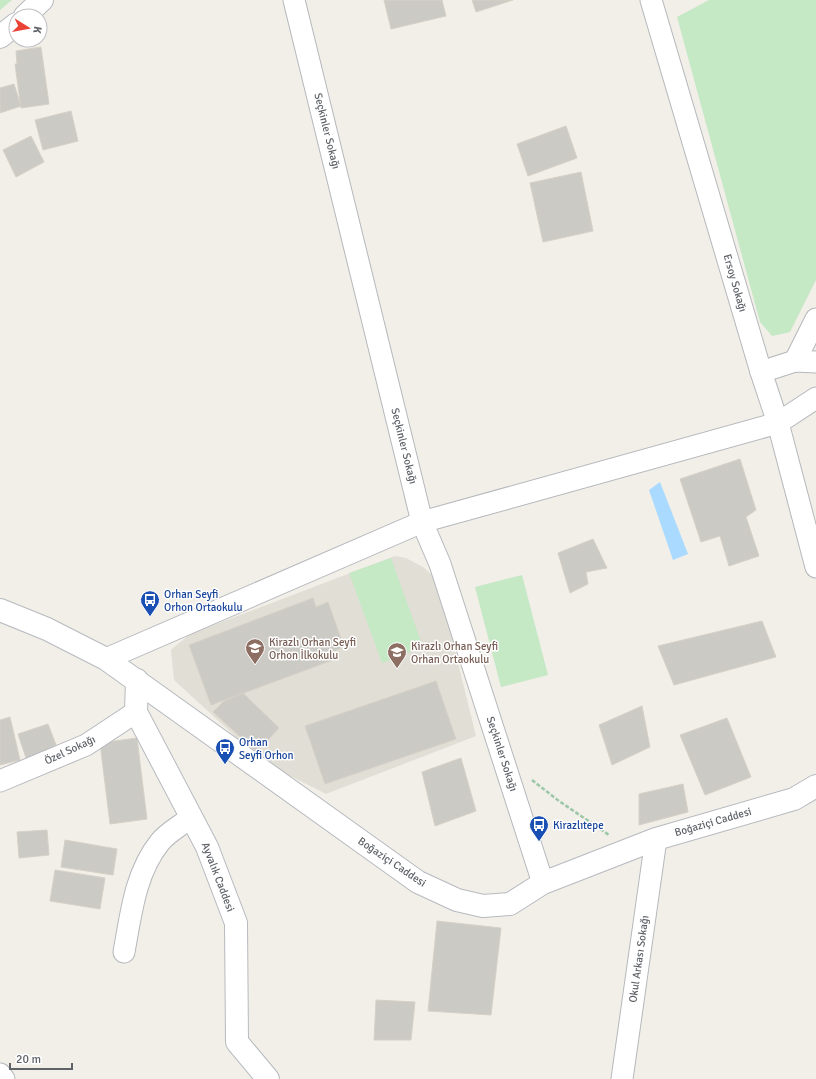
<svg xmlns="http://www.w3.org/2000/svg" width="816" height="1079" font-family="Signika,sans-serif">
  <style>
    .education { fill: #e1ded6 }
    .green { fill: #c5e8c5 }
    .water { fill: #aadaff }
    .building { fill: #cccac5; stroke: #d6d1c6 }
    .lines { fill: none; stroke-linecap: round; stroke-linejoin: round }
    .street-casing { stroke: #b5b8bc; stroke-width: 23 }
    .secondary-casing { stroke: #b6babf; stroke-width: 24 }
    .path { stroke: #9cc7a9; stroke-width: 2.5; stroke-dasharray: 4 2; stroke-linecap: butt }
    .street { stroke: #fff; stroke-width: 21 }
    .secondary { stroke: #fff; stroke-width: 22 }
    .labels { text-anchor: middle; dominant-baseline: central; stroke-width: 3; stroke-linejoin: round; paint-order: stroke }
    .street-label { font-size: 11px; fill: #5f6368; stroke: #fff }
    .transit-label { font-size: 11px; fill: #164399; stroke: #fff; text-anchor: start }
    .education-label { font-size: 11px; fill: #785e54; stroke: #fff; text-anchor: start }
  </style>
  <rect width="100%" height="100%" fill="#f1efe8"/>
  <path class="education" d="M395,556L406,558L423,567L433,576L443,602L476,736L326,794L273,767L249,749L174,680L171,650L190,634Z"/>
  <g class="green">
    <path d="M0,0H12L0,10Z"/>
    <path d="M709,0H816V280L790,332L772,336L760,322L677,17Z"/>
    <path d="M391,558L423,647L382,663L349,573Z"/>
    <path d="M522,575L548,675L501,687L475,587Z"/>
  </g>
  <path class="water" d="M660,482L688,554L673,560L649,490Z"/>
  <g class="building">
    <path d="M384,0H442L446,16L391,29Z"/>
    <path d="M472,0H513L476,12Z"/>
    <path d="M41,47L49,104L21,108L15,64H17L16,51Z"/>
    <path d="M14,84L21,106L0,113V88Z"/>
    <path d="M71,111L78,141L43,150L35,120Z"/>
    <path d="M566,126L577,158L528,176L517,144Z"/>
    <path d="M31,136L44,162L16,177L3,150Z"/>
    <path d="M581,172L593,231L543,242L530,183Z"/>
    <path d="M740,459L756,510L746,517L759,556L729,566L720,536L701,542L680,479Z"/>
    <path d="M593,539L607,568L586,572L588,584L570,593L558,553Z"/>
    <path d="M313,598L316,607L328,602L344,647L331,652L333,660L211,705L189,645Z"/>
    <path d="M762,621L776,657L674,685L658,646Z"/>
    <path d="M436,681L456,739L325,784L305,726Z"/>
    <path d="M243,693L279,728L257,752L213,712L224,701Z"/>
    <path d="M642,706L650,747L612,765L599,725Z"/>
    <path d="M10,717L20,760L0,765V720Z"/>
    <path d="M727,718L751,777L705,795L680,735Z"/>
    <path d="M48,724L58,750L27,761L18,734Z"/>
    <path d="M137,738L147,819L110,824L100,743Z"/>
    <path d="M461,758L476,811L435,826L422,772Z"/>
    <path d="M683,784L688,812L639,825V794Z"/>
    <path d="M47,830L49,855L19,858L17,832Z"/>
    <path d="M65,840L117,849L113,875L61,867Z"/>
    <path d="M55,870L105,878L100,909L50,901Z"/>
    <path d="M437,921L501,928L491,1015L428,1011Z"/>
    <path d="M376,1000L415,1002L411,1040H374Z"/>
  </g>
  <g class="lines">
    <g class="street-casing">
      <g id="street">
        <path d="M294,0L422,522L440,564L543,883"/>
        <path d="M651,0L761,372L778,423L816,567"/>
        <path d="M795,361L816,319"/>
        <path d="M761,372L795,361L816,362"/>
        <path d="M106,659L422,522L778,423L816,398"/>
        <path d="M0,781L86,745L136,712"/>
        <path d="M124,952C131,914 135,873 160,842C168,832 182,825 191,817"/>
        <path d="M0,1074L4,1079"/>
        <path d="M622,1079L656,839"/>
      </g>
    </g>
    <g class="secondary-casing">
      <g id="secondary">
        <path d="M25,16L42,0"/>
        <path d="M0,37L16,24"/>
        <path d="M0,610L47,629L106,659L418,882L457,900L483,906L510,904L543,883L656,839L794,799L816,786"/>
        <path d="M137,680L136,712L207,847L236,923L237,1042L268,1079"/>
      </g>
    </g>
    <path class="path" d="M532,780L559,801L609,835"/>
    <use href="#street" class="street"/>
    <use href="#secondary" class="secondary"/>
  </g>
  <defs>
    <g id="bus-pin" transform="scale(1)"><path d="M0 17L-7.5 6A9.5 9.5 0 1 1 7.5 6Z" fill="#1a4fb4" stroke="#fff"/><path d="M-5-6H5V4H4V6H2V4H-2V6H-4V4H-5ZM-3.5-4V0h7V-4ZM-3.5 1.2v1.5H-2V1.2ZM2 1.2v1.5H3.5V1.2Z" fill="#fff"/></g>
    <g id="school-pin" transform="scale(1)"><path d="M0 17L-7.5 6A9.5 9.5 0 1 1 7.5 6Z" fill="#8d6e63" stroke="#fff"/><path d="M0-5L7-2L0 1L-7-2ZM-4 1L0 2.5L4 1V4Q0 6-4 4Z" fill="#fff"/></g>
  </defs>
  <g fill-rule="evenodd">
    <use href="#bus-pin" x="150" y="600"/>
    <use href="#school-pin" x="255" y="648"/>
    <use href="#school-pin" x="397" y="652"/>
    <use href="#bus-pin" x="225" y="748"/>
    <use href="#bus-pin" x="539" y="825"/>
  </g>
  <g class="labels">
    <g class="street-label">
      <text transform="translate(327 131) rotate(76)">Seçkinler Sokağı</text>
      <text transform="translate(735 283) rotate(74)">Ersoy Sokağı</text>
      <text transform="translate(404 446) rotate(76)">Seçkinler Sokağı</text>
      <text transform="translate(70 750) rotate(-25)">Özel Sokağı</text>
      <text transform="translate(502 754) rotate(72)">Seçkinler Sokağı</text>
      <text transform="translate(713 822) rotate(-16)">Boğaziçi Caddesi</text>
      <text transform="translate(392 862) rotate(34)">Boğaziçi Caddesi</text>
      <text transform="translate(218 877) rotate(69)">Ayvalık Caddesi</text>
      <text transform="translate(639 959) rotate(-82)">Okul Arkası Sokağı</text>
    </g>
    <g class="transit-label">
      <text x="164" y="594">Orhan Seyfi<tspan x="164" dy="13">Orhon Ortaokulu</tspan></text>
      <text x="239" y="742">Orhan<tspan x="239" dy="13">Seyfi Orhon</tspan></text>
      <text x="553" y="825">Kirazlıtepe</text>
    </g>
    <g class="education-label">
      <text x="269" y="642">Kirazlı Orhan Seyfi<tspan x="269" dy="13">Orhon İlkokulu</tspan></text>
      <text x="411" y="646">Kirazlı Orhan Seyfi<tspan x="411" dy="13">Orhan Ortaokulu</tspan></text>
    </g>
  </g>
  <g transform="translate(28 28) rotate(101)"><circle r="19" fill="#ffffff" stroke="#bfc1c3"/>
  <path d="M0-3L7 15L0 10L-7 15Z" fill="#ea4335"/>
  <text y="-6" font-size="11" font-weight="bold" text-anchor="middle" fill="#5f6368">K</text>
  </g>
  <path d="M10 1063v6h62v-6" fill="none" stroke="#5f6368" stroke-width="2"/>
  <text x="16" y="1063" font-size="12" fill="#5f6368" stroke="#ffffff" stroke-width="3" paint-order="stroke">20 m</text>
</svg>
